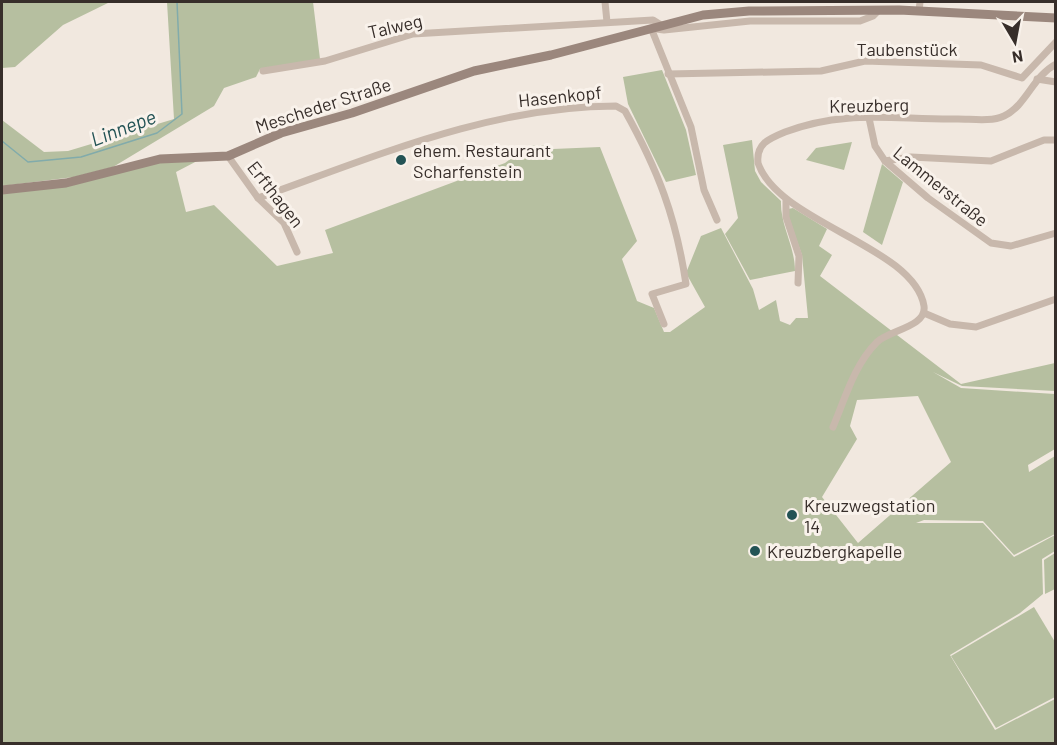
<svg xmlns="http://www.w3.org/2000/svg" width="1057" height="745" font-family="Barlow,sans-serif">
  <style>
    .green { fill: #b6bfa0; fill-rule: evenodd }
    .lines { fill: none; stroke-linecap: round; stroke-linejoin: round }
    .stream { stroke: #81abab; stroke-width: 1.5 }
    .minor { stroke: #c8b8ac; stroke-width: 7 }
    .secondary { stroke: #9b877d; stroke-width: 9 }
    .poi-dot { fill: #235355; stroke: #f9f2eb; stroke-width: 2 }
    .labels { text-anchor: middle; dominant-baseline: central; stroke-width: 6; stroke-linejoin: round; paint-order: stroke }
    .street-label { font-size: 18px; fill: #372e2a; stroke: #f9f2eb }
    .poi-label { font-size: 18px; fill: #372e2a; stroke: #f9f2eb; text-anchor: start }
    .water-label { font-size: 20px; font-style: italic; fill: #235355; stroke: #f9f2eb }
  </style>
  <rect width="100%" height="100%" fill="#f1e8df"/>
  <g class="green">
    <path d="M2,2H110L63,25L15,67L2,68Z"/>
    <path d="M167,2H313L320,59L260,69L256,77L224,88L214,106L113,167L74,177L2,186V120L44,152L68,151L174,119Z"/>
    <path d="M662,70L686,130L696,175L666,182L628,104L623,77Z"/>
    <path d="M752,140L755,171L761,182L781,201C780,225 795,246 795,271L750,280L725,234L738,218L723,145Z"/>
    <path d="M852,142L844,170L806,160L816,148Z"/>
    <path d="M542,145L553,149L600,147L637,241L622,259L637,301L654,308L664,332H670L705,307L686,273L701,236L721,228L753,289L759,310L776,300L780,321L790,325L796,318H808L802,255L787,214L788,209L793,208L827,229L819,246L832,255L820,276L961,384L1055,363V391L962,386L933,372L961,388L1055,394V449L1028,465L1029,472L1055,456V534L1014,555L983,521L924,520L916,523H983L1014,557L1055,535V551L1042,559L1043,594L1020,613L950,655L995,730L1055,699V743L2,744V193L155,163L199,160L176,172L186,212L214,205L277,266L333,253L325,230L505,163L528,146ZM918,396L951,462L858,543L822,497L857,439L850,426L857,400Z"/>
    <path d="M882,164L903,182L882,245L863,232Z"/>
    <path d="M1055,553V589L1045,594L1044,560Z"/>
    <path d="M1034,607L1055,642V697L996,728L951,656Z"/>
  </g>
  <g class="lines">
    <path class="stream" d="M2,141L28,162L81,157L157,133L182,114L177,2"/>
    <g class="minor">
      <path d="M605,2L607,22"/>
      <path d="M919,11L920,2"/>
      <path d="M651,28L691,127L704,190L717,220"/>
      <path d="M656,29L664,30L750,21H860L873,16L878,11"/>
      <path d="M263,71L325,61L413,34L653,20L661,25"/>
      <path d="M668,74L821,71L865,61L981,65L1022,78L1056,42"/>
      <path d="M1037,79L1056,82"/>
      <path d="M869,118L875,146L885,161L928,198L991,243L1011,246L1056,233"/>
      <path d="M228,156L258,198L284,223L297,252"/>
      <path d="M885,161L911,157L991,161L1044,140H1056"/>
      <path d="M258,198C374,157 491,106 616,106L625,111C658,170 676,217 686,284L652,294L664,324"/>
      <path d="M786,200V217L799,256L798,283"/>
      <path d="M924,313L950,324L976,327L1056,299"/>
      <path d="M833,427C845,399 854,365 877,342C889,330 927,327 924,306C914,246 778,223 758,163C756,144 768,139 785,132C845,109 895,120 958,119C972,119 991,122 1004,116C1026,106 1033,76 1056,64"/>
    </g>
    <path class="secondary" d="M2,190L66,183L160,159L228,156L281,133L352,113L474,71L551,55L703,15L749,11L899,10L1056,18"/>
  </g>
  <g class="poi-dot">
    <circle cx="401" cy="160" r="6"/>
    <circle cx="792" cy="515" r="6"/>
    <circle cx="755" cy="551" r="6"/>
  </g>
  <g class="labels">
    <g class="street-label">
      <text transform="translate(395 26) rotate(-13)">Talweg</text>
      <text x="907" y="49">Taubenstück</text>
      <text transform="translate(560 96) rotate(-6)">Hasenkopf</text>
      <text transform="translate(323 105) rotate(-18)">Mescheder Straße</text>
      <text transform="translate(869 105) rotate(-1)">Kreuzberg</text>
      <text transform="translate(941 186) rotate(39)">Lammerstraße</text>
      <text transform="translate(276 194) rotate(52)">Erfthagen</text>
    </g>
    <g class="poi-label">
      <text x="413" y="150">ehem. Restaurant<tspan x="413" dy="21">Scharfenstein</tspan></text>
      <text x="804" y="505">Kreuzwegstation<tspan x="804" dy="21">14</tspan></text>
      <text x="767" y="551">Kreuzbergkapelle</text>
    </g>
    <g class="water-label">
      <text transform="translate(123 127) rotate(-21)">Linnepe</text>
    </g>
  </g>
  <rect width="1057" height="745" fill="none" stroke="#372e2a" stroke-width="6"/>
  <g transform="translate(1015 42) rotate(170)" stroke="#f9f2eb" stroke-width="4.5" paint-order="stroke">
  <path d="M0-4.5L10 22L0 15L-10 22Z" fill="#372e2a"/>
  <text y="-9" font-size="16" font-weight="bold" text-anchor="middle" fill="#372e2a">N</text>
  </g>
</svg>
